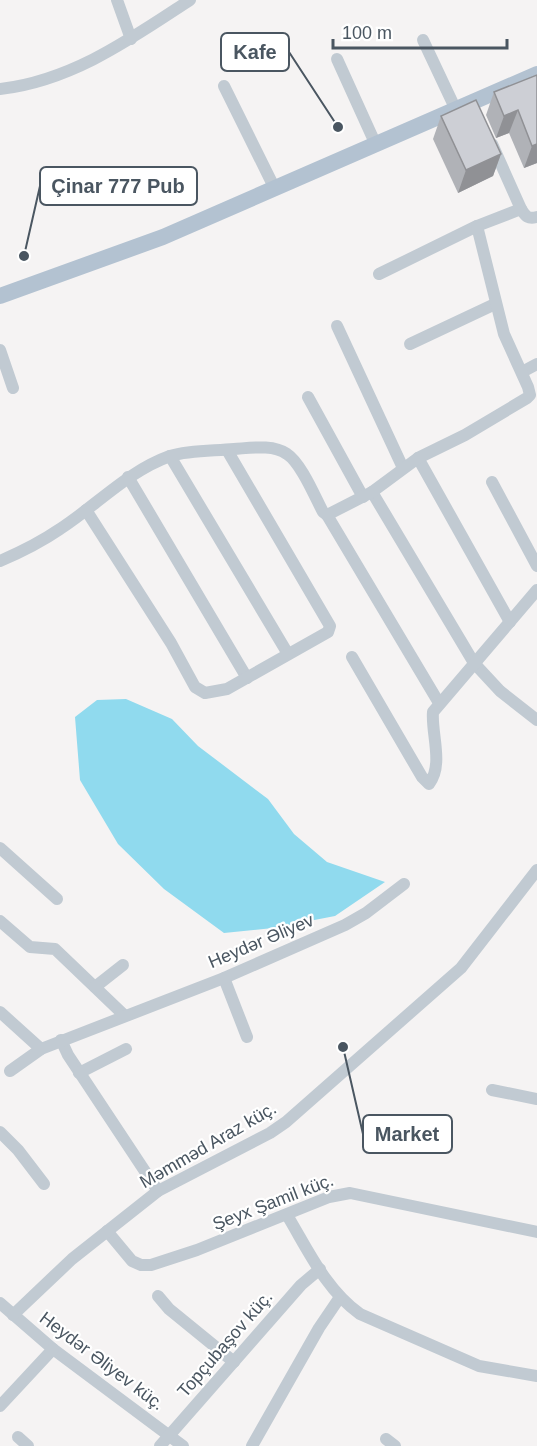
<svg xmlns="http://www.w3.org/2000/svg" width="537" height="1446" font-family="Helvetica,sans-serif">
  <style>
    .water { fill: #90daee }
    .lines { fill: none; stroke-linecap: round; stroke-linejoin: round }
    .minor { stroke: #c1cad2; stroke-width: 12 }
    .major { stroke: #b3c2d1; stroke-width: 16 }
    .wall { fill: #b0b2b7 }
    .shaded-wall { fill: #909195 }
    .building { fill: #cdcfd5; stroke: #909195; stroke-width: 1.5 }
    .labels { text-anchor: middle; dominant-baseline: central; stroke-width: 4.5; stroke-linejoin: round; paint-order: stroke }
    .street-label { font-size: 18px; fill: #4a5661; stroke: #fff }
    .leader { fill: none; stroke: #4a5661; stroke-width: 2 }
    .callout-dot { fill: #4a5661; stroke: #fff; stroke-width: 2 }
    .callout { fill: #fff; stroke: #4a5661; stroke-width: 2 }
    .callout-label { font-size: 20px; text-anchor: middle; font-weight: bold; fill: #4a5661 }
  </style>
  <rect width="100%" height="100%" fill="#f5f3f3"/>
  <path class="water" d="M126,699L172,719L198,746L268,799L294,834L327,862L385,882L335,916L273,928L224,933L164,889L118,844L80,780L75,717L97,700Z"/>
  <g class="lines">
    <g class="minor">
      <path d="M117,0L131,39"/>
      <path d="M423,40L456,110"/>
      <path d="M337,59L376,145"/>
      <path d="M224,86L275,189"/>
      <path d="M0,89C72,81 132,38 190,0"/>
      <path d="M521,209C526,217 528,219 537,217"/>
      <path d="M379,274L477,226"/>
      <path d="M337,326L403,468"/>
      <path d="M410,344L495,304"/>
      <path d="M0,350L13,388"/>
      <path d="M522,372L537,364"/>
      <path d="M308,397L363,497"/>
      <path d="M170,456L288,654"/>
      <path d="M418,458L510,622"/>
      <path d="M128,477L247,678"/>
      <path d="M492,482L537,566"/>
      <path d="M372,492L474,663L500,691L537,720"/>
      <path d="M86,510L171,643L195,687L205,693L227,689L328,632L330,626L227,450"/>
      <path d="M327,515L439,703"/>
      <path d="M0,561C21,552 41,542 60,529C97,505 128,471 170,456C190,450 213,451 234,449C250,448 273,444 287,454C301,463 315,497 323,512L327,515L372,492L418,458L465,435L527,398L530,395L528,387L504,334L477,226L521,209L492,144"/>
      <path d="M352,657L422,777L429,784C444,765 431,733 433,712L537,590"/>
      <path d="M0,848L57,899"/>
      <path d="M0,921L30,947L55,949L124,1015"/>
      <path d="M224,978L247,1037"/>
      <path d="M95,987L123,965"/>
      <path d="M0,1012L41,1049"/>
      <path d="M61,1040L68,1055L158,1191"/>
      <path d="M10,1071L41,1049L224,978L345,925L366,913L404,884"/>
      <path d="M79,1073L126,1049"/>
      <path d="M492,1090L537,1099"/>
      <path d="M0,1132L18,1150L44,1184"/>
      <path d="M287,1215C308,1250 326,1290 360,1314L479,1366L537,1376"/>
      <path d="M107,1231L132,1261L141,1265H151L197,1250L329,1197L350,1193L537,1232"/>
      <path d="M158,1296L169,1309L234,1362"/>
      <path d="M0,1303L53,1349L183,1446"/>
      <path d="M13,1315L72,1259L158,1191L270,1133L286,1122L461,968L537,870"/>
      <path d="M0,1406L53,1349"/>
      <path d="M18,1437L28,1446"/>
      <path d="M386,1439L395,1446"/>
      <path d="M160,1446L301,1285L320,1269"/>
      <path d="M252,1446L319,1328L340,1297"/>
    </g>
    <path class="major" d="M0,296L163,237L537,74"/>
  </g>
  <g class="wall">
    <path d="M537,75V163L524,168L509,133L496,138L486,115L494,92Z"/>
    <path d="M441,116L501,154L493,176L458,193L433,139Z"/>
  </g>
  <g class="shaded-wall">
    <path d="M518,110L509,133L496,138L504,116Z"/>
    <path d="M537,144V163L524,168L532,146Z"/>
    <path d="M501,154L493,176L458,193L466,170Z"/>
  </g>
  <g class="building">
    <path d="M537,75V144L532,146L518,110L504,116L494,92Z"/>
    <path d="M476,100L501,154L466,170L441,116Z"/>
  </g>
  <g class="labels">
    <g class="street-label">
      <text transform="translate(261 941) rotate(-23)">Heydər Əliyev</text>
      <text transform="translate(208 1145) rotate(-30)">Məmməd Araz küç.</text>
      <text transform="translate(273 1202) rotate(-21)">Şeyx Şamil küç.</text>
      <text transform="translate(225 1344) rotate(-49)">Topçubaşov küç.</text>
      <text transform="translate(102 1361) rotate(37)">Heydər Əliyev küç.</text>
    </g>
  </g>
  <path class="leader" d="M338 127L289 52M24 256L40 186M343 1047L363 1134"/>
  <g class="callout-dot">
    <circle cx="338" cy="127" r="6"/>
    <circle cx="24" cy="256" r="6"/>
    <circle cx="343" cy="1047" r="6"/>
  </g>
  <g class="callout">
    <rect x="221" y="33" width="68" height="38" rx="6"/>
    <rect x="40" y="167" width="157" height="38" rx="6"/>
    <rect x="363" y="1115" width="89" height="38" rx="6"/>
  </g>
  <g class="callout-label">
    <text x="255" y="59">Kafe</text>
    <text x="118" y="193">Çinar 777 Pub</text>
    <text x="407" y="1141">Market</text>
  </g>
  <path d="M333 39v9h174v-9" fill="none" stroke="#4a5661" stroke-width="3"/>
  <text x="342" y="39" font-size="18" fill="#4a5661" stroke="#ffffff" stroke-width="4.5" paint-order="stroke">100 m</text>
</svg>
